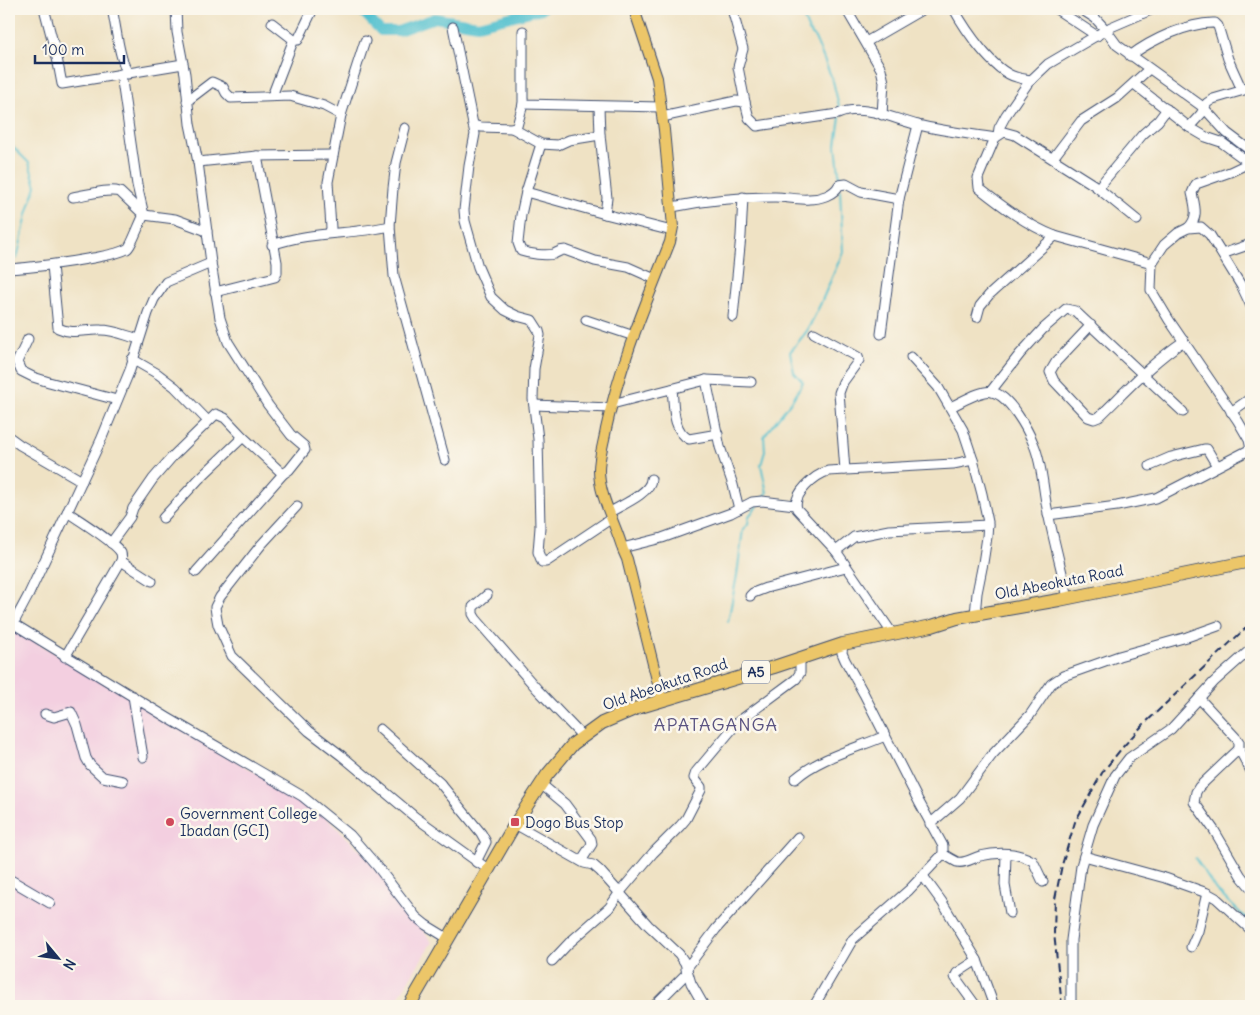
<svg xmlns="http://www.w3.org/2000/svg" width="1260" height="1015" font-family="Delius,sans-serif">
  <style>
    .built { fill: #f3cfe0 }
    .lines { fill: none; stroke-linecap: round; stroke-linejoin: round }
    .stream { stroke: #55c1cf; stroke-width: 2 }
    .river { stroke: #55c1cf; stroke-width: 10 }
    .minor-casing { stroke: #3b4a6d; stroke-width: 11 }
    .major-casing { stroke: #3b4a6d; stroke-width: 12 }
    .highway-casing { stroke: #3b4a6d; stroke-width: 14 }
    .minor { stroke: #fff; stroke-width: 9 }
    .major { stroke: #ecc669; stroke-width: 10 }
    .highway { stroke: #ecc669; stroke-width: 12 }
    .rail { stroke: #1b2f5e; stroke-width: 2; stroke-dasharray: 8 4; stroke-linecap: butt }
    .poi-dot { fill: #d1495b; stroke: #fbf7ec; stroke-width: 2 }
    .labels { text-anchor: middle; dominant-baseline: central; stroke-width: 5; stroke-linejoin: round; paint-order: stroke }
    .shield { fill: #fbf7ec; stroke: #5e6b89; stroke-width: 1 }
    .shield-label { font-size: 14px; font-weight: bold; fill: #1b2f5e }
    .street-label { font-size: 15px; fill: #1b2f5e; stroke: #fbf7ec }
    .poi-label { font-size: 15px; fill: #1b2f5e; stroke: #fbf7ec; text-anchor: start }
    .quarter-label { font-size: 18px; letter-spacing: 1px; fill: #5b5482; stroke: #fbf7ec }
  </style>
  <rect width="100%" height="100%" fill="#fbf7ec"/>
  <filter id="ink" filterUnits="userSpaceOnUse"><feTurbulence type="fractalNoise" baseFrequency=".02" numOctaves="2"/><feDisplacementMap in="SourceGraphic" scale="10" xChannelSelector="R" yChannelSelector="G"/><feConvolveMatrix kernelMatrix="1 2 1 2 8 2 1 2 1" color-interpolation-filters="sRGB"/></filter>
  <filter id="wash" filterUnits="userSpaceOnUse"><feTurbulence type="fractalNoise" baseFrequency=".0096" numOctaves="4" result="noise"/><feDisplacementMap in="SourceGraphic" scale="20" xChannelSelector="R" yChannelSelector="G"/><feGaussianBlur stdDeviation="1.12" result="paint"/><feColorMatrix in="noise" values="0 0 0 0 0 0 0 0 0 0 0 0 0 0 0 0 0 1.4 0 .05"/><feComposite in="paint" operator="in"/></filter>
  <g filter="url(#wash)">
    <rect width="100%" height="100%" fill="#efe2c4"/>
    <path class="built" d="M9,626L319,810L365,855L432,942L393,1006H9Z"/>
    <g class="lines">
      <g class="stream">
        <path d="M800,9L809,31L815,38L833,81L840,110"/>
        <path d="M840,117L836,145L840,182"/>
        <path d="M9,143L29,163L36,186L27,214L17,259"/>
        <path d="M763,497L767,493L761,465L765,451L764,436L793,399L803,382L794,372L790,352L807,331L820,305L843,252L840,190"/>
        <path d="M728,622L737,575L743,529L748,524L749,516L758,505"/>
        <path d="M1195,858L1216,890L1251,923"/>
      </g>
      <path class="river" d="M360,9L381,31H398L435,18L478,25L542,9"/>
    </g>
  </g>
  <g filter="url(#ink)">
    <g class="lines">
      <g class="minor-casing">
        <g id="minor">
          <path d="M112,9C117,30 118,54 128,74"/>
          <path d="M176,9L177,32L185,74L190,124L198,162L211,263L220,318L228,342L268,405L291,435L304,446L305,450L289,470L283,474L196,572"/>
          <path d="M732,9L743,49L738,67L745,102L749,118L757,126L838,114C862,103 894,119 918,125C943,131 970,134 995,138"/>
          <path d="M846,9L881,69L884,82L882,115"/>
          <path d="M954,9C965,29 993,71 1016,77C1021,79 1026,79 1031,80"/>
          <path d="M1056,9L1097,36"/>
          <path d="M1081,9L1095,18L1106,30L1117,45L1203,107L1227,133L1251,151"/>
          <path d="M45,12L57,58L62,84L183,64"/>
          <path d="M272,23L294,40"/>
          <path d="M453,27L475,134L469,166L464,210L465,221L478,267L491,297L505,310L517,316L532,320L539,331L540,335L534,369L533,399L538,439L540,527L538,552L542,562H546L612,518"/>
          <path d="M523,31V104L661,107"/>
          <path d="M866,42L923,9"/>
          <path d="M1130,56C1151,40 1189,22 1215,23L1218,26L1228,59L1242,90"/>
          <path d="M1134,84L1189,127L1206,137L1221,142L1251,164"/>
          <path d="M272,96L292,44L294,40H298L313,9"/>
          <path d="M187,101L212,82L223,87L226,93L231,98L290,96L324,106L341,115L328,182L331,228L330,232"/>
          <path d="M523,104L517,126L512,128L541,144L558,145L569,140L600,135"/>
          <path d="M599,107L600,135L607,198L605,214L672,231"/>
          <path d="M341,115L365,41"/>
          <path d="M662,117L736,101L745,102"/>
          <path d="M473,125L481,127L512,128"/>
          <path d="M1189,127L1201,114L1207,103L1213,99L1251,88"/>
          <path d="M405,128L396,163L393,188L390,226L394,276L445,460"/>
          <path d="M998,135L999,128L1006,115L1028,83L1048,64L1111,27L1153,9"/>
          <path d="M541,144L526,192L521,215L518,243L521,251C530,254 545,256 554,254C558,252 560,250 565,250L595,261L628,267L655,279"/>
          <path d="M1053,158L1081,121L1117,98L1149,69"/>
          <path d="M198,162L257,156L333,155"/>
          <path d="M1098,188L1143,134L1158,121L1167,109"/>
          <path d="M526,192L605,214"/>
          <path d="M73,197C87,195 107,188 120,192L144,215L175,219L207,231"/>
          <path d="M672,207C706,200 740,197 775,197C786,197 798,200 809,199C820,199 834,195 839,185L846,184L861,192L899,199"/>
          <path d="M1137,220L1094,185L1015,135L1004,132L995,138L978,178L979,188C1003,207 1027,225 1055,236L1152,263"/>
          <path d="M1188,228C1199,218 1195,206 1192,193L1196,184L1230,172L1249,163"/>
          <path d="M272,245C310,231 351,235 390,226"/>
          <path d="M1222,254L1251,244"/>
          <path d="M52,265L58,328C73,335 86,329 101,330C114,330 127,336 139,339"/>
          <path d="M9,269C38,267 65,263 93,258C103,256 118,254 127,249C131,247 140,222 144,215L137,185L121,74"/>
          <path d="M215,292L275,277L277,273V262L257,156"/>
          <path d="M733,317L741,236L743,197"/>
          <path d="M977,317L980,306L989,295L1055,236"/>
          <path d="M586,320L634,336"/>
          <path d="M1091,325L1056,362L1050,372L1054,381L1088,417L1094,419L1099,417C1127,390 1152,362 1184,341"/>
          <path d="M814,333L858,357L859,360L843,382L839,393L845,470"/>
          <path d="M881,334L899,199L918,125"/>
          <path d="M28,339L17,362L21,371L33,377L49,382L117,400"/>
          <path d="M911,357L938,387L963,430L973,460L982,494L988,522L987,537L983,563L977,593L975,615"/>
          <path d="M132,359L158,374L175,387L208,421"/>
          <path d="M706,380L720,447L733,485L739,509"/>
          <path d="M672,389C674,404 672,431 689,439L718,434"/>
          <path d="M991,391L1020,354L1043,329L1066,309L1075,311L1183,412"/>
          <path d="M612,404L706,380L751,382"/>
          <path d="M534,405L611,408"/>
          <path d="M950,407C960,403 982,389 992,392C1009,395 1028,430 1034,445C1042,464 1043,488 1047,508C1053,538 1061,568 1068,598"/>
          <path d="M1231,412L1251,398"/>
          <path d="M9,437L20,445L82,481"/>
          <path d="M1150,466L1171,457L1204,449H1207L1217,466"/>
          <path d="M297,506L261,545L220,597L215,607L216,614L218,625L232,656L309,731L342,756L415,817L489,870"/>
          <path d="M610,512C622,505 651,493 651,479"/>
          <path d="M1048,515L1117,506L1156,498L1251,449L1249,440L1238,421L1169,320L1151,290L1152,263L1164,245L1178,233L1188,228L1201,227L1210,235L1242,287L1251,306"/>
          <path d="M163,518L199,479L243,437"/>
          <path d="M111,543L130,517L133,508L153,479L172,457L216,414L225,418L243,437L283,474"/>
          <path d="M622,548L662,538L731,513L752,502L762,501L795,505"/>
          <path d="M836,551L854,537L889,530L988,525"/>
          <path d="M121,561L152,581"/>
          <path d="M487,595L473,607V614L476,619L538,690L583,737"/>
          <path d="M750,596L753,593L766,588L846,567"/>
          <path d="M9,621L168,718L302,796L350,835L377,866L416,917L426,925L449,939"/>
          <path d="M13,624L28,596L101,440L130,370L148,313L154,299L166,282L211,263"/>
          <path d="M892,633L836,551L797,509C792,494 815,475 828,471L953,464L973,460"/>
          <path d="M65,657L121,561C122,558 122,556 121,553C116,543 79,520 67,512"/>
          <path d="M133,696L143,757"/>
          <path d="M1199,698L1237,739L1239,742V749L1251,771"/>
          <path d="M45,714L54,717L71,712L77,725L86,758L90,765L103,777L123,781"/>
          <path d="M380,729L440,783L481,833L486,842L476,862"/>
          <path d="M1239,749L1199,787L1196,792L1194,802L1214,830L1241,876L1251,888"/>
          <path d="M795,779C820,757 855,749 885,736"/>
          <path d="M541,784L565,804L591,839L592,844L581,861"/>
          <path d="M515,824L584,863L593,865L600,871L648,925L679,954L685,963L691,983L704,1006"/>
          <path d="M930,824L960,798L992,755L1030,715L1051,684L1063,676L1119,656L1187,637L1218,626"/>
          <path d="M943,854C948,857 953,860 957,862C964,864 973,858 980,856C997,852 1017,852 1033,861L1043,882"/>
          <path d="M1006,854L1005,885L1010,913"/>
          <path d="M1084,856L1165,878L1207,893L1216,898L1251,930"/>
          <path d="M923,876L942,902L977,960L994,1006"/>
          <path d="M9,879L50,903"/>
          <path d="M1191,947L1198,931L1207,893"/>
          <path d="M552,961L569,943L609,908L620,892L653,853L680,826L686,819L701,790V787L694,778L696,772L738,722L796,679L800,673V658"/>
          <path d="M686,969L716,929L798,837"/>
          <path d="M654,1006L687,973"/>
          <path d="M814,1006L853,939L909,890L943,854V846L919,802L864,694L845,660L842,653L843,644"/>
          <path d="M976,1006L955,977L957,973L977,960"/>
          <path d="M1071,1006V940L1081,866L1093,825L1115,776L1129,758L1171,729L1214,682L1251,649"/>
        </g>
      </g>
      <g class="major-casing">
        <path id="major" d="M634,9L657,78L664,130L673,227L670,242C646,303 620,364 606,429C604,442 599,456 599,470C599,497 616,524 623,550L627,559L662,700"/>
      </g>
      <g class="highway-casing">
        <path id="highway" d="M409,1006L515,824L547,775L573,744L602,723L637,708L774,667L843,644L932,626L957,618L1059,600L1251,561"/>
      </g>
      <use href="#minor" class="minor"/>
      <use href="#major" class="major"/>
      <use href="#highway" class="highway"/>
      <path class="rail" d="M1062,1006L1054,933L1055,899L1062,865L1075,822L1102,773L1121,749L1142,726L1251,623"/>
    </g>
  </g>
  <g class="poi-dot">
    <circle cx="170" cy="822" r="5"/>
    <rect x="510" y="817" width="10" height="10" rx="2.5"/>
  </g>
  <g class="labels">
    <rect class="shield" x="742" y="660.5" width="28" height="23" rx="4"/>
    <g class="shield-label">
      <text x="756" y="672">A5</text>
    </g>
    <g class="street-label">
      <text transform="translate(1059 582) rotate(-11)">Old Abeokuta Road</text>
      <text transform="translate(665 684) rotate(-19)">Old Abeokuta Road</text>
    </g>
    <g class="poi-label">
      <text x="180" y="813">Government College<tspan x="180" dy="17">Ibadan (GCI)</tspan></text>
      <text x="525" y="822">Dogo Bus Stop</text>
    </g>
    <g class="quarter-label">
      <text x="716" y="724">APATAGANGA</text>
    </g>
  </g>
  <rect width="1260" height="1015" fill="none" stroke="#fbf7ec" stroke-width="30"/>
  <g transform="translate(58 958) rotate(119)" stroke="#fbf7ec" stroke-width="4" paint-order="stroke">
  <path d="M0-4L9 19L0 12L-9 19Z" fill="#1b2f5e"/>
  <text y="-8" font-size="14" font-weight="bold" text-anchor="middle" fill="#1b2f5e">N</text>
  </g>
  <path d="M35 55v8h89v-8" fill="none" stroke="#1b2f5e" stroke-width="2.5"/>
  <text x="42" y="55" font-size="15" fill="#1b2f5e" stroke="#fbf7ec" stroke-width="4" paint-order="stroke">100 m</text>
</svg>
